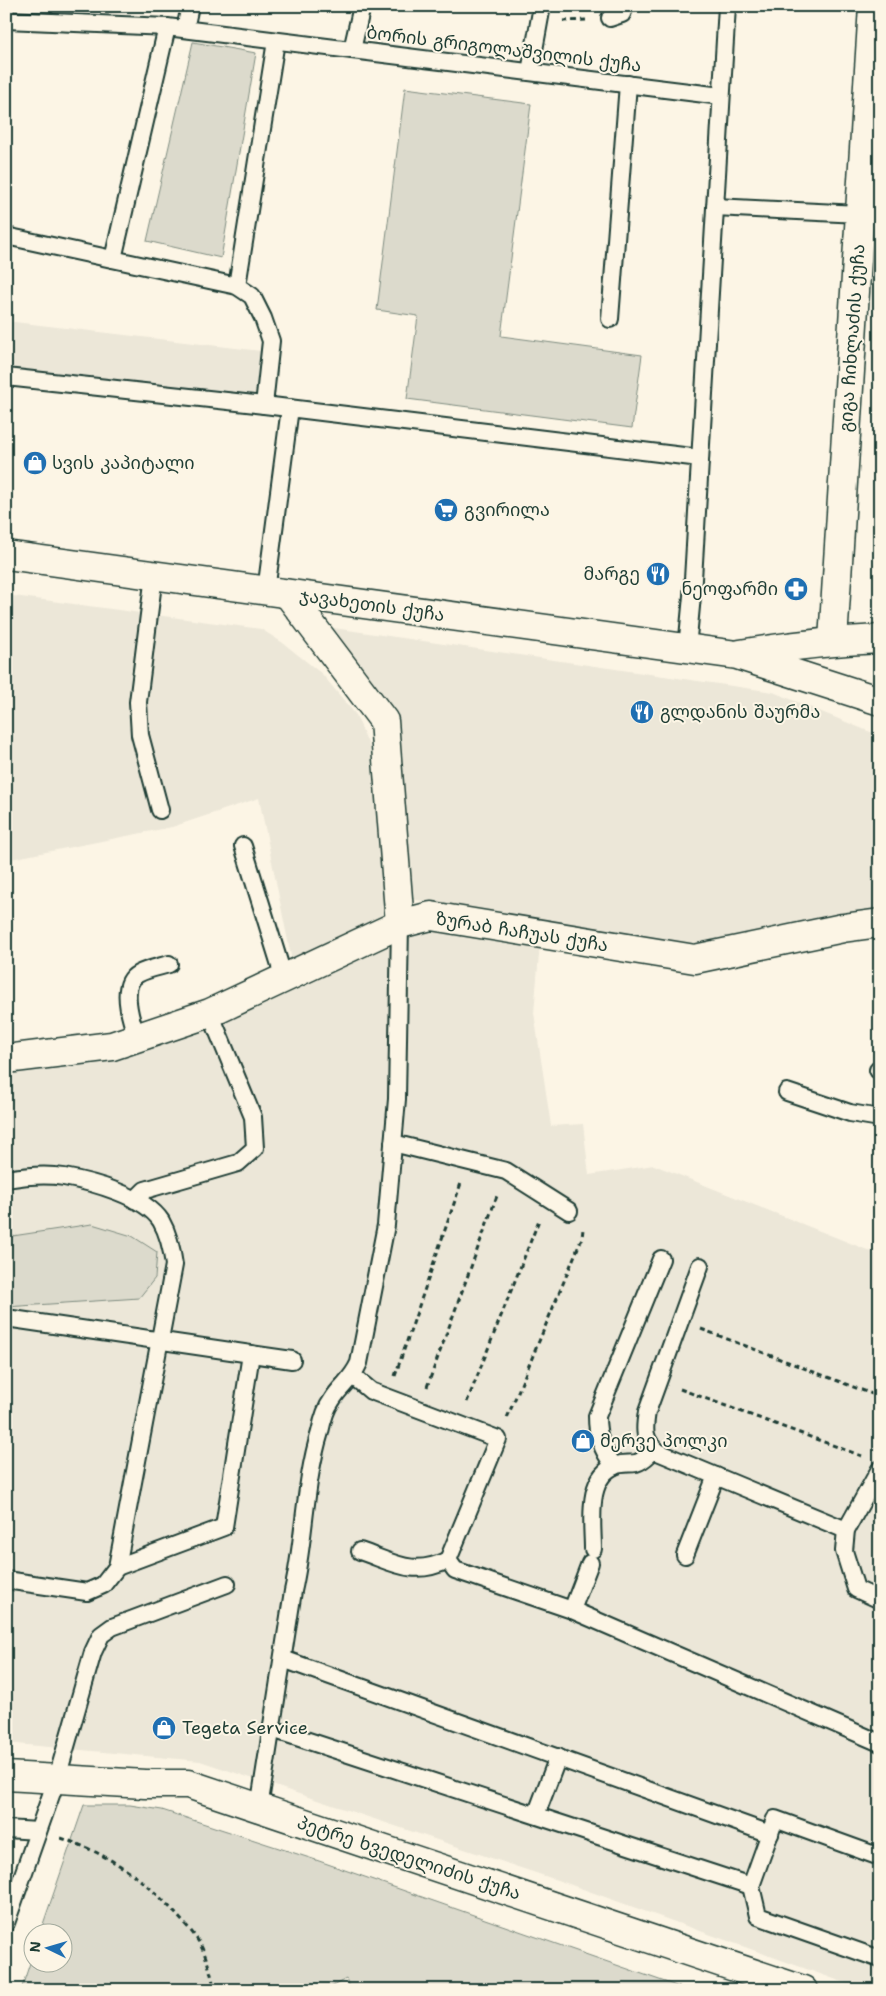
<svg xmlns="http://www.w3.org/2000/svg" width="886" height="1996" font-family="'Shantell Sans','Noto Sans Georgian',sans-serif">
  <style>
    .built { fill: #ece7d8 }
    .green { fill: #dcdacc; stroke: #7e8c80 }
    .lines { fill: none; stroke-linecap: round; stroke-linejoin: round }
    .service-casing { stroke: #1f3d34; stroke-width: 20 }
    .minor-casing { stroke: #1f3d34; stroke-width: 31 }
    .tertiary-casing { stroke: #1f3d34; stroke-width: 31 }
    .primary-casing { stroke: #1f3d34; stroke-width: 31 }
    .path { stroke: #1f3d34; stroke-width: 3; stroke-dasharray: 5 4; stroke-linecap: butt }
    .service { stroke: #fcf5e5; stroke-width: 16 }
    .minor { stroke: #fcf5e5; stroke-width: 28 }
    .tertiary { stroke: #fcf5e5; stroke-width: 28 }
    .primary { stroke: #fcf5e5; stroke-width: 28 }
    .labels { text-anchor: middle; dominant-baseline: central; stroke-width: 4; stroke-linejoin: round; paint-order: stroke }
    .street-label { font-size: 18px; fill: #1f3d34; stroke: #fcf5e5 }
    .poi-label { font-size: 18px; fill: #1f3d34; stroke: #fcf5e5; text-anchor: start }
  </style>
  <rect width="100%" height="100%" fill="#fcf5e5"/>
  <filter id="ink" filterUnits="userSpaceOnUse"><feTurbulence type="fractalNoise" baseFrequency=".02" numOctaves="2"/><feDisplacementMap in="SourceGraphic" scale="10" xChannelSelector="R" yChannelSelector="G"/><feConvolveMatrix kernelMatrix="1 2 1 2 8 2 1 2 1" color-interpolation-filters="sRGB"/></filter>
  <g filter="url(#ink)">
    <g class="built">
      <path d="M61,6H113L112,13Z"/>
      <path d="M6,321L261,351L256,397L6,367Z"/>
      <path d="M6,595L261,629L283,643L322,674L356,715L370,748L388,917L292,961L259,798L172,827L6,860Z"/>
      <path d="M306,624L773,692L880,736V916L706,949L405,898L390,709Z"/>
      <path d="M412,930L540,943L534,1013L551,1126L583,1124L589,1175L654,1165L880,1255V1990H865L566,1883L200,1761L6,1743V1066L120,1056L225,1022L325,968Z"/>
    </g>
    <g class="green">
      <path d="M193,42L256,53L221,258L147,241Z"/>
      <path d="M405,88L531,104L501,336L642,355L632,428L407,399L418,316L377,310Z"/>
      <path d="M92,1224L132,1236L157,1252L155,1278L139,1298L6,1307V1237Z"/>
      <path d="M84,1805H130L162,1810L319,1861L688,1990H352L346,1979L325,1990H21L32,1957V1964H62V1934L40,1933Z"/>
    </g>
    <g class="lines">
      <g class="service-casing">
        <g id="service">
          <path d="M610,18L622,14L625,6"/>
          <path d="M6,20L167,27L721,96"/>
          <path d="M185,29L190,6"/>
          <path d="M352,50L362,6"/>
          <path d="M530,72L542,6"/>
          <path d="M715,207L880,215"/>
          <path d="M6,236L237,286L252,296L263,318L271,341L264,405"/>
          <path d="M113,259L167,27"/>
          <path d="M237,286L276,41"/>
          <path d="M610,319L628,84"/>
          <path d="M6,377L264,405L700,458"/>
          <path d="M154,575L138,702L140,735L160,810"/>
          <path d="M266,591L290,408"/>
          <path d="M687,648L692,596L727,6"/>
          <path d="M243,846L284,978"/>
          <path d="M137,1037C131,1021 119,984 138,974C147,969 159,967 169,964"/>
          <path d="M878,1070L880,1071"/>
          <path d="M787,1092L850,1113L880,1118"/>
          <path d="M393,1143L506,1171L569,1211"/>
          <path d="M6,1179C24,1176 46,1174 64,1177C92,1182 145,1196 161,1221C169,1235 172,1250 174,1265L117,1567L103,1585L87,1592L6,1580"/>
          <path d="M135,1200L145,1190L238,1163L255,1148L253,1117L210,1013"/>
          <path d="M700,1266L647,1412C644,1430 643,1439 658,1452L846,1530"/>
          <path d="M6,1318L292,1360"/>
          <path d="M353,1376L371,1391L498,1439L448,1560L455,1570L572,1610L880,1743"/>
          <path d="M614,1466C602,1450 597,1436 597,1416L661,1259"/>
          <path d="M880,1469L846,1530L844,1551L856,1589L880,1600"/>
          <path d="M593,1549C593,1523 585,1476 617,1465C623,1463 630,1464 636,1463C644,1461 649,1454 655,1449"/>
          <path d="M360,1551C395,1563 413,1577 448,1560"/>
          <path d="M685,1555L716,1476"/>
          <path d="M117,1567L224,1527L251,1354"/>
          <path d="M572,1610L590,1563"/>
          <path d="M283,1659L770,1834"/>
          <path d="M272,1729L751,1886L775,1819L880,1857"/>
          <path d="M259,1808L293,1591C305,1539 304,1484 320,1432C322,1422 326,1408 332,1400C341,1385 351,1381 359,1363L386,1225L397,1099L400,924"/>
          <path d="M536,1815L558,1757"/>
          <path d="M6,1829L38,1831"/>
          <path d="M751,1886L758,1916L880,1959"/>
          <path d="M6,1923L57,1778L93,1652L101,1635L112,1627L227,1584"/>
        </g>
      </g>
      <g class="minor-casing">
        <g id="minor">
          <path d="M288,594L384,721L400,924"/>
          <path d="M833,641L873,6"/>
          <path d="M6,1059L112,1046L210,1013L400,924L431,916L695,959L843,928L880,923"/>
        </g>
      </g>
      <g class="tertiary-casing">
        <path id="tertiary" d="M6,1776L145,1784H188L803,1990"/>
      </g>
      <g class="primary-casing">
        <g id="primary">
          <path d="M6,555L737,655L880,701"/>
          <path d="M740,654C787,646 832,641 880,639"/>
        </g>
      </g>
      <g class="path">
        <path d="M563,21L587,20"/>
        <path d="M701,1329L880,1397"/>
        <path d="M395,1376L461,1183"/>
        <path d="M427,1387L498,1193"/>
        <path d="M680,1389L862,1456"/>
        <path d="M467,1402L539,1220"/>
        <path d="M507,1418L582,1238L583,1229"/>
        <path d="M61,1838C106,1853 143,1877 175,1913C184,1923 195,1934 201,1946C208,1960 211,1975 215,1990"/>
      </g>
      <use href="#service" class="service"/>
      <use href="#minor" class="minor"/>
      <use href="#tertiary" class="tertiary"/>
      <use href="#primary" class="primary"/>
    </g>
  </g>
  <defs>
    <g id="shop-disc" transform="scale(1.25)"><circle r="9.5" fill="#1f6fb2" stroke="#fcf5e5"/><path d="M-5-2.5h2.3a2.7 3.5 0 0 1 5.4 0H5L5.5 6h-11ZM-1.5-2.5h3a1.5 2.3 0 0 0-3 0Z" fill="#fff"/></g>
    <g id="supermarket-disc" transform="scale(1.25)"><circle r="9.5" fill="#1f6fb2" stroke="#fcf5e5"/><path d="M-6-5.5h2.5l.6 2H6L4.5 2H-2.5L-4.4-4H-6ZM-1.5 3.2a1.3 1.3 0 1 0 .1 0ZM3 3.2a1.3 1.3 0 1 0 .1 0Z" fill="#fff"/></g>
    <g id="restaurant-disc" transform="scale(1.25)"><circle r="9.5" fill="#1f6fb2" stroke="#fcf5e5"/><path d="M-5-6h1v4h1v-4h1v4h1v-4h1v5L-1.5 .5V6h-2V.5L-5-1ZM5-6V6H3V1.5H1.5Q1.5-4 5-6Z" fill="#fff"/></g>
    <g id="pharmacy-disc" transform="scale(1.25)"><circle r="9.5" fill="#1f6fb2" stroke="#fcf5e5"/><path d="M-2-6h4v4h4v4h-4v4h-4v-4h-4v-4h4Z" fill="#fff"/></g>
  </defs>
  <g fill-rule="evenodd">
    <use href="#shop-disc" x="35" y="463"/>
    <use href="#supermarket-disc" x="446" y="510"/>
    <use href="#restaurant-disc" x="658" y="574"/>
    <use href="#pharmacy-disc" x="796" y="589"/>
    <use href="#restaurant-disc" x="642" y="712"/>
    <use href="#shop-disc" x="583" y="1441"/>
    <use href="#shop-disc" x="164" y="1728"/>
  </g>
  <g class="labels">
    <g class="street-label">
      <text transform="translate(504 49) rotate(7)">ბორის გრიგოლაშვილის ქუჩა</text>
      <text transform="translate(852 338) rotate(-86)">გიგა ჩიხლაძის ქუჩა</text>
      <text transform="translate(372 605) rotate(8)">ჯავახეთის ქუჩა</text>
      <text transform="translate(522 932) rotate(9)">ზურაბ ჩაჩუას ქუჩა</text>
      <text transform="translate(409 1858) rotate(18)">პეტრე ხვედელიძის ქუჩა</text>
    </g>
    <g class="poi-label">
      <text x="52" y="463">სვის კაპიტალი</text>
      <text x="464" y="510">გვირილა</text>
      <text x="640" y="574" text-anchor="end">მარგე</text>
      <text x="778" y="589" text-anchor="end">ნეოფარმი</text>
      <text x="660" y="712">გლდანის შაურმა</text>
      <text x="600" y="1441">მერვე პოლკი</text>
      <text x="182" y="1728">Tegeta Service</text>
    </g>
  </g>
  <rect width="886" height="1996" fill="none" stroke="#fcf5e5" stroke-width="25"/>
  <rect x="12" y="12" width="861" height="1971" fill="none" stroke="#1f3d34" stroke-width="2" filter="url(#ink)"/>
  <g transform="translate(48 1948) rotate(275)"><circle r="24" fill="#fcf5e5" stroke="#a4ab9e"/>
  <path d="M0-4L9 19L0 12L-9 19Z" fill="#1f6fb2"/>
  <text y="-8" font-size="14" font-weight="bold" text-anchor="middle" fill="#1f3d34">N</text>
  </g>
</svg>
